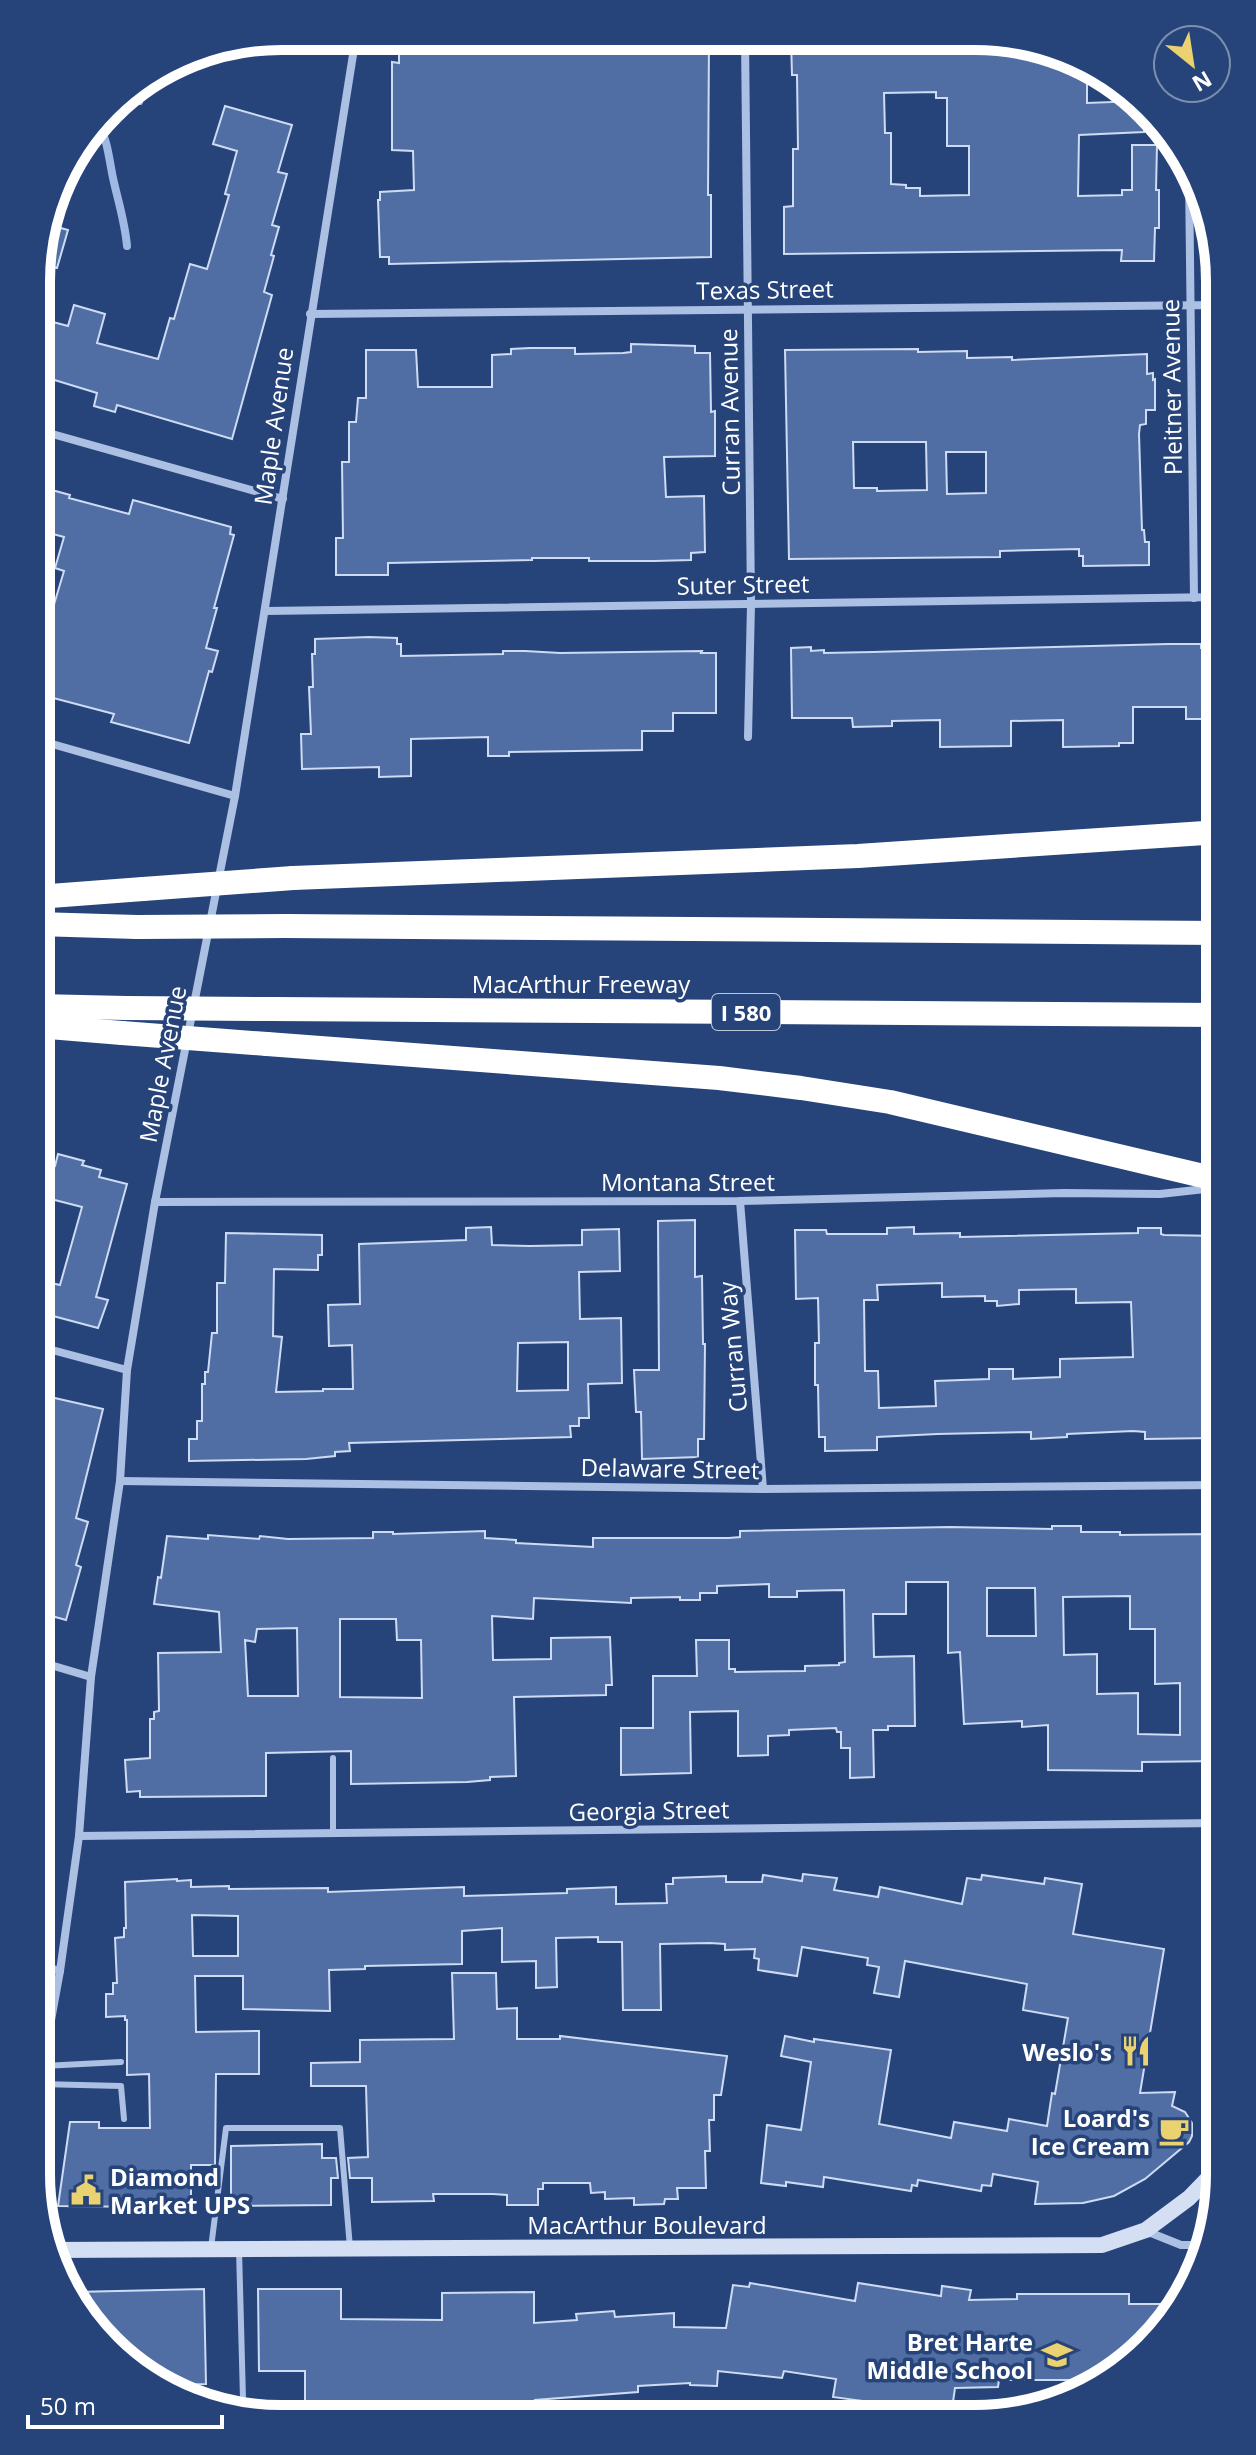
<svg xmlns="http://www.w3.org/2000/svg" width="1256" height="2455" font-family="'Open Sans',sans-serif">
  <style>
    .lines { fill: none; stroke-linecap: round; stroke-linejoin: round }
    .stream { stroke: #a0b9e4; stroke-width: 8 }
    .building { fill: #506ea3; stroke: #cddbf3; stroke-width: 2; fill-rule: evenodd }
    .service { stroke: #abc0e3; stroke-width: 6 }
    .minor { stroke: #abc0e3; stroke-width: 8 }
    .secondary { stroke: #d4dff4; stroke-width: 16 }
    .motorway { stroke: #fff; stroke-width: 24 }
    .motorway-bridge { stroke: #fff; stroke-width: 24 }
    .labels { text-anchor: middle; dominant-baseline: central; stroke-width: 7; stroke-linejoin: round; paint-order: stroke }
    .shield { fill: #27447a; stroke: #bec7d7; stroke-width: 2 }
    .shield-label { font-size: 22px; font-weight: bold; fill: #fff }
    .street-label { font-size: 24px; fill: #fff; stroke: #27447a }
    .poi-label { font-size: 24px; font-weight: bold; fill: #fff; stroke: #27447a; text-anchor: end }
    .rim { fill: none; stroke: #fff; stroke-width: 10 }
  </style>
  <rect width="100%" height="100%" fill="#27447a"/>
  <g class="lines">
    <path class="stream" d="M99,124C108,142 109,159 113,178C118,201 125,222 127,246"/>
  </g>
  <g class="building">
    <path d="M487,37L709,39L708,195H711V257L389,264V257H380L378,200H380V192L414,190L413,151L392,150V62L399,63V48H404V40Z"/>
    <path d="M791,39L1022,41L1054,56V65L1071,64L1087,72V103L1138,101V111H1144V132L1079,135L1078,196L1122,195V190H1132V145H1157L1156,190H1159V228H1155L1154,261H1121L1122,250L784,254V207L793,206V149H798L797,75H792ZM936,92V98H947V146H969V195L920,196V188H906V185L891,184V133H885L884,93Z"/>
    <path d="M225,106L292,125L278,172L287,174L272,225L279,227L271,255L274,256L264,292L272,295L232,439L117,405L115,412L94,406L97,393L38,375V318L68,326L74,305L105,314L97,343L158,359L170,318L174,319L190,264L207,269L229,195L225,194L237,151L213,144Z"/>
    <path d="M46,224L68,230L57,268L38,263V250Z"/>
    <path d="M631,344L695,346V353H710L711,412L715,411V456L664,457L666,497L704,496L705,552L691,553V560L654,561H589V558H532V560L388,563V575H336V538H343L342,462H349V422H356L358,398H366V350H416L418,387H492V355L511,354V349L530,348H575V354L623,353L631,352Z"/>
    <path d="M918,349V352L967,351V358L1012,357V360L1147,354V374L1153,373V380L1155,379V410H1146V424L1140,425L1139,434L1142,530H1144L1145,542H1149V565L1083,566V556H1079V549L1000,551V557L789,559L785,350ZM853,442H926L927,490L877,491V488H854ZM946,452H986V493L947,494Z"/>
    <path d="M41,487L70,495L69,498L129,514L133,500L231,527L230,534L234,535L214,608H217L206,648L218,651L212,672L209,671L189,743L111,722L114,714L38,694V625L47,628L64,571L55,568L64,537L38,530V498Z"/>
    <path d="M369,637L397,638V644H401V656L503,654V651H525L560,653L702,651L701,653H716V713H673V731H642V750L509,752V756H488V737L411,739V776L379,777V767L302,769L301,734H311L309,687H313L312,654H315V639Z"/>
    <path d="M1168,644H1201V648H1220V706H1208V719H1186V707H1133V743H1119V746L1063,747V720L1011,721V746L940,747V720L892,721V726L853,727L852,718H792L791,648L811,647V651L824,650V653L873,652Z"/>
    <path d="M58,1154L84,1161L82,1165L101,1170L99,1177L127,1184L96,1297L108,1300L98,1328L38,1312L47,1282L60,1285L82,1207L43,1197L51,1165L55,1166Z"/>
    <path d="M695,1220V1277L702,1276L703,1344H705L704,1439H698V1457L642,1459L641,1412H636L634,1370H659L658,1221Z"/>
    <path d="M491,1227L492,1245L530,1246L582,1245V1230L619,1229L620,1271L579,1272L580,1319L621,1318L622,1383L588,1384L589,1418H579V1426H570L571,1437L349,1443L350,1451L335,1452V1456L306,1459L189,1461V1439H197V1421H202V1384H205V1372H208L212,1333H217V1283H225L226,1233L322,1235V1255H318V1270L274,1269L273,1336L282,1337L276,1392L323,1391V1389H353L352,1345L329,1346L328,1305L360,1304L359,1244L466,1240V1228ZM568,1342V1390L517,1391L518,1343Z"/>
    <path d="M914,1227V1234L960,1233V1237L1138,1233V1228H1161V1234L1164,1235L1220,1236V1304H1205L1208,1362H1210L1212,1438L1145,1439V1432L1133,1431L1067,1434V1437L1031,1439V1432L937,1434L877,1437V1450L825,1451V1437H819L818,1385H815V1343H819L818,1298L796,1299L795,1230H826L827,1234H887V1228ZM942,1283V1297L985,1296V1301H997V1306L1019,1304V1290L1076,1289V1303L1131,1302L1133,1357L1060,1359V1377L1013,1379V1369H989V1379L935,1381L936,1406L879,1408L878,1371H865L864,1300H878L877,1285Z"/>
    <path d="M46,1396L103,1409L76,1518L88,1522L76,1565L81,1567L66,1620L37,1612V1402L43,1404Z"/>
    <path d="M1052,1526H1081V1532H1120V1535L1218,1534L1220,1761L1142,1762V1771L1048,1770V1725L1022,1727V1721L964,1724L960,1652L948,1653V1582H906V1614H873L874,1657L914,1656L915,1726H888V1730H873L874,1777L850,1778V1748H841V1732H837L836,1728L789,1730V1735L768,1736V1755L738,1756V1711L690,1712L691,1773L621,1775V1728H653V1676H697L696,1640H729V1669H735V1672L805,1671V1666L839,1665V1663L845,1662L844,1590L797,1591V1597H769V1584L717,1586V1593H700V1600H680V1597L631,1598V1603L534,1598L533,1619L492,1616L493,1660L551,1659V1638L610,1637L612,1685H606V1695L514,1697L516,1776L490,1777V1780L467,1782L351,1784V1751L266,1753V1796L140,1797V1791L127,1792L125,1760L150,1758V1719H154V1712L159,1711L158,1653L221,1652L219,1612L154,1604L158,1577L161,1578L167,1536L208,1539V1535L259,1539L260,1536L288,1539L373,1538V1532H393V1534L485,1531V1538L516,1540V1543L593,1547V1538H729L740,1537V1531L950,1527L1052,1529ZM987,1588H1035L1036,1636H987ZM1130,1596V1629H1155V1684L1180,1683V1735L1138,1734V1693L1097,1694V1654L1064,1655L1063,1597ZM340,1619H396L397,1640H421L422,1698L340,1697ZM297,1628L298,1696H248L245,1640L255,1642L257,1629Z"/>
    <path d="M803,1874L837,1878L834,1890L878,1897L880,1887L962,1904L967,1878L981,1880L982,1875L1044,1884L1045,1878L1082,1884L1073,1934L1164,1949L1140,2093L1175,2092L1172,2106L1185,2112L1192,2123V2136L1189,2142L1145,2179L1114,2196L1083,2203L1035,2204L1038,2182L993,2174L991,2186L982,2185L981,2191L918,2180L917,2186L912,2185L911,2191L824,2177L823,2187L786,2182V2186L761,2183L767,2125L801,2130L811,2062L781,2056L785,2036L814,2042V2039L891,2050L879,2124L951,2138L954,2122L1007,2131L1009,2119L1047,2126L1052,2093L1055,2094L1068,2018L1023,2010L1027,1984L905,1961L899,1997L874,1993L879,1967L867,1965L868,1958L802,1947L797,1976L758,1970L759,1959L754,1958L755,1949L725,1950V1944L710,1943L660,1944L661,2010H623L622,1942H598V1937L556,1938L557,1987L536,1988V1961L502,1962V1928L462,1931V1964L365,1966V1969L329,1970L330,2011L243,2009V1976H195L196,2032L259,2031V2074H216L215,2165H191V2204L150,2205V2207L58,2206L70,2122H99V2128H150L149,2074L127,2075V2020H125V2016L106,2017V1994H113V1983H117L115,1938L124,1937V1928H126L125,1882L177,1879V1881L191,1880V1887L229,1886V1889L328,1888V1892L464,1887V1896L567,1893V1889L616,1887V1904L667,1903L666,1884H673V1878L726,1876V1882H762L763,1875L802,1881ZM192,1915L238,1916V1956H193Z"/>
    <path d="M452,1973H496L497,2009L517,2008V2039H560V2036L727,2056L721,2095H714V2120H709L710,2151H705L706,2188H677L678,2199H665L664,2204L634,2205V2198L605,2199V2192L591,2193L590,2183H543V2189H538V2205H507V2195L493,2194H433L434,2201L372,2202V2178H350L348,2158L368,2157L366,2086H311V2063L360,2062V2040L454,2039Z"/>
    <path d="M322,2144V2158H336L338,2178H331V2205L231,2206V2146Z"/>
    <path d="M750,2283L855,2301L858,2283L941,2296L942,2286L971,2290L969,2300L1017,2299V2294H1129V2304H1180L1169,2323L1107,2380H999L998,2387L955,2388L952,2409L929,2405V2410L833,2397L836,2379L784,2371L782,2378L718,2371L717,2386L690,2385V2383L638,2386V2392L535,2400V2403L432,2408V2414H395V2407L305,2405V2371H259L258,2289H341V2319L442,2320V2293L534,2292V2323L577,2320L576,2314L614,2311L615,2317L674,2313V2327L726,2328L733,2285L749,2287Z"/>
    <path d="M204,2289L206,2384L164,2385L163,2371H140L120,2358L75,2292Z"/>
  </g>
  <g class="lines">
    <g class="service">
      <path d="M267,39H355"/>
      <path d="M121,96L140,102"/>
      <path d="M333,1758V1833"/>
      <path d="M1219,2042L1204,2026L1220,1912"/>
      <path d="M43,2066L121,2062"/>
      <path d="M39,2084L121,2086L124,2119"/>
      <path d="M211,2248L226,2128H340L350,2248"/>
      <path d="M239,2249L243,2399"/>
    </g>
    <g class="minor">
      <path d="M745,39L751,604L748,737"/>
      <path d="M1189,175L1194,598"/>
      <path d="M310,314L1220,305"/>
      <path d="M38,430L283,499"/>
      <path d="M266,611L1220,597"/>
      <path d="M38,740L235,796"/>
      <path d="M740,1201L763,1489"/>
      <path d="M155,1202L740,1201L1064,1193L1160,1194L1214,1188"/>
      <path d="M37,1346L127,1370"/>
      <path d="M120,1481L763,1489L1220,1485"/>
      <path d="M37,1661L91,1677"/>
      <path d="M79,1836L1220,1823"/>
      <path d="M36,1964L60,1971"/>
      <path d="M36,2102L60,1971L79,1836L91,1677L120,1481L127,1370L155,1202L235,796L356,36"/>
      <path d="M1146,2231L1181,2245H1207"/>
    </g>
    <path class="secondary" d="M49,2250L1102,2245L1146,2230L1189,2198L1219,2167"/>
    <g class="motorway">
      <path d="M293,878L858,856L1220,832"/>
      <path d="M37,897L143,889"/>
      <path d="M37,924L137,927"/>
      <path d="M285,926L1220,933"/>
      <path d="M37,1006L126,1008"/>
      <path d="M272,1009L1220,1015"/>
      <path d="M37,1026L122,1033"/>
      <path d="M267,1044L719,1078L801,1088L890,1102L1220,1180"/>
    </g>
    <g class="motorway-bridge">
      <path d="M143,889L293,878"/>
      <path d="M137,927L285,926"/>
      <path d="M126,1008L272,1009"/>
      <path d="M122,1033L267,1044"/>
    </g>
  </g>
  <defs>
    <g id="restaurant-bare" transform="scale(2.4)"><path d="M-5-6h1v4h1v-4h1v4h1v-4h1v5L-1.5 .5V6h-2V.5L-5-1ZM5-6V6H3V1.5H1.5Q1.5-4 5-6Z" fill="#ebd271" stroke="#27447a" stroke-width="2.5" paint-order="stroke"/></g>
    <g id="cafe-bare" transform="scale(2.4)"><path d="M-5.5-4.5H6V0H3Q3 3.5 0 3.5H-2.5Q-5.5 3.5-5.5 0ZM3-3.2v2h1.7v-2ZM-6 4.5H4V6H-6Z" fill="#ebd271" stroke="#27447a" stroke-width="2.5" paint-order="stroke"/></g>
    <g id="civic-bare" transform="scale(2.4)"><path d="M-.6-6.5H3V-4.5H.6V-3L4-1V1h2V6H-6V1h2V-1L-.6-3ZM-1.2 2.5V6h2.4V2.5Z" fill="#ebd271" stroke="#27447a" stroke-width="2.5" paint-order="stroke"/></g>
    <g id="school-bare" transform="scale(2.4)"><path d="M0-5L7-2L0 1L-7-2ZM-4 1L0 2.5L4 1V4Q0 6-4 4Z" fill="#ebd271" stroke="#27447a" stroke-width="2.5" paint-order="stroke"/></g>
  </defs>
  <g fill-rule="evenodd">
    <use href="#restaurant-bare" x="1136" y="2051"/>
    <use href="#cafe-bare" x="1174" y="2131"/>
    <use href="#civic-bare" x="86" y="2190"/>
    <use href="#school-bare" x="1057" y="2355"/>
  </g>
  <g class="labels">
    <rect class="shield" x="712" y="994" width="68" height="36" rx="6"/>
    <g class="shield-label">
      <text x="746" y="1012">I 580</text>
    </g>
    <g class="street-label">
      <text transform="translate(765 289) rotate(-1)">Texas Street</text>
      <text transform="translate(1171 387) rotate(-91)">Pleitner Avenue</text>
      <text transform="translate(729 412) rotate(-91)">Curran Avenue</text>
      <text transform="translate(273 426) rotate(-82)">Maple Avenue</text>
      <text transform="translate(743 584) rotate(-1)">Suter Street</text>
      <text x="581" y="983">MacArthur Freeway</text>
      <text transform="translate(162 1064) rotate(-79)">Maple Avenue</text>
      <text x="688" y="1181">Montana Street</text>
      <text transform="translate(732 1347) rotate(-95)">Curran Way</text>
      <text transform="translate(670 1468) rotate(1)">Delaware Street</text>
      <text transform="translate(649 1810) rotate(-1)">Georgia Street</text>
      <text x="647" y="2224">MacArthur Boulevard</text>
    </g>
    <g class="poi-label">
      <text x="1112" y="2051">Weslo's</text>
      <text x="1150" y="2117">Loard's<tspan x="1150" dy="28">Ice Cream</tspan></text>
      <text x="110" y="2176" text-anchor="start">Diamond<tspan x="110" dy="28">Market UPS</tspan></text>
      <text x="1033" y="2341">Bret Harte<tspan x="1033" dy="28">Middle School</tspan></text>
    </g>
  </g>
  <path d="M0 0H1256V2455H0ZM281 50H975A231 231 0 0 1 1206 281V2174A231 231 0 0 1 975 2405H281A231 231 0 0 1 50 2174V281A231 231 0 0 1 281 50Z" fill="#27447a" fill-rule="evenodd"/>
  <path class="rim" d="M281 50H975A231 231 0 0 1 1206 281V2174A231 231 0 0 1 975 2405H281A231 231 0 0 1 50 2174V281A231 231 0 0 1 281 50Z"/>
  <g transform="translate(1192 64) rotate(150)"><circle r="38" fill="#27447a" stroke="#7d8faf" stroke-width="2"/>
  <path d="M0-6L14 30L0 20L-14 30Z" fill="#ebd271"/>
  <text y="-12" font-size="22" font-weight="bold" text-anchor="middle" fill="#ffffff">N</text>
  </g>
  <path d="M28 2415v12h194v-12" fill="none" stroke="#ffffff" stroke-width="4"/>
  <text x="40" y="2415" font-size="24" fill="#ffffff" stroke="#27447a" stroke-width="6" paint-order="stroke">50 m</text>
</svg>
